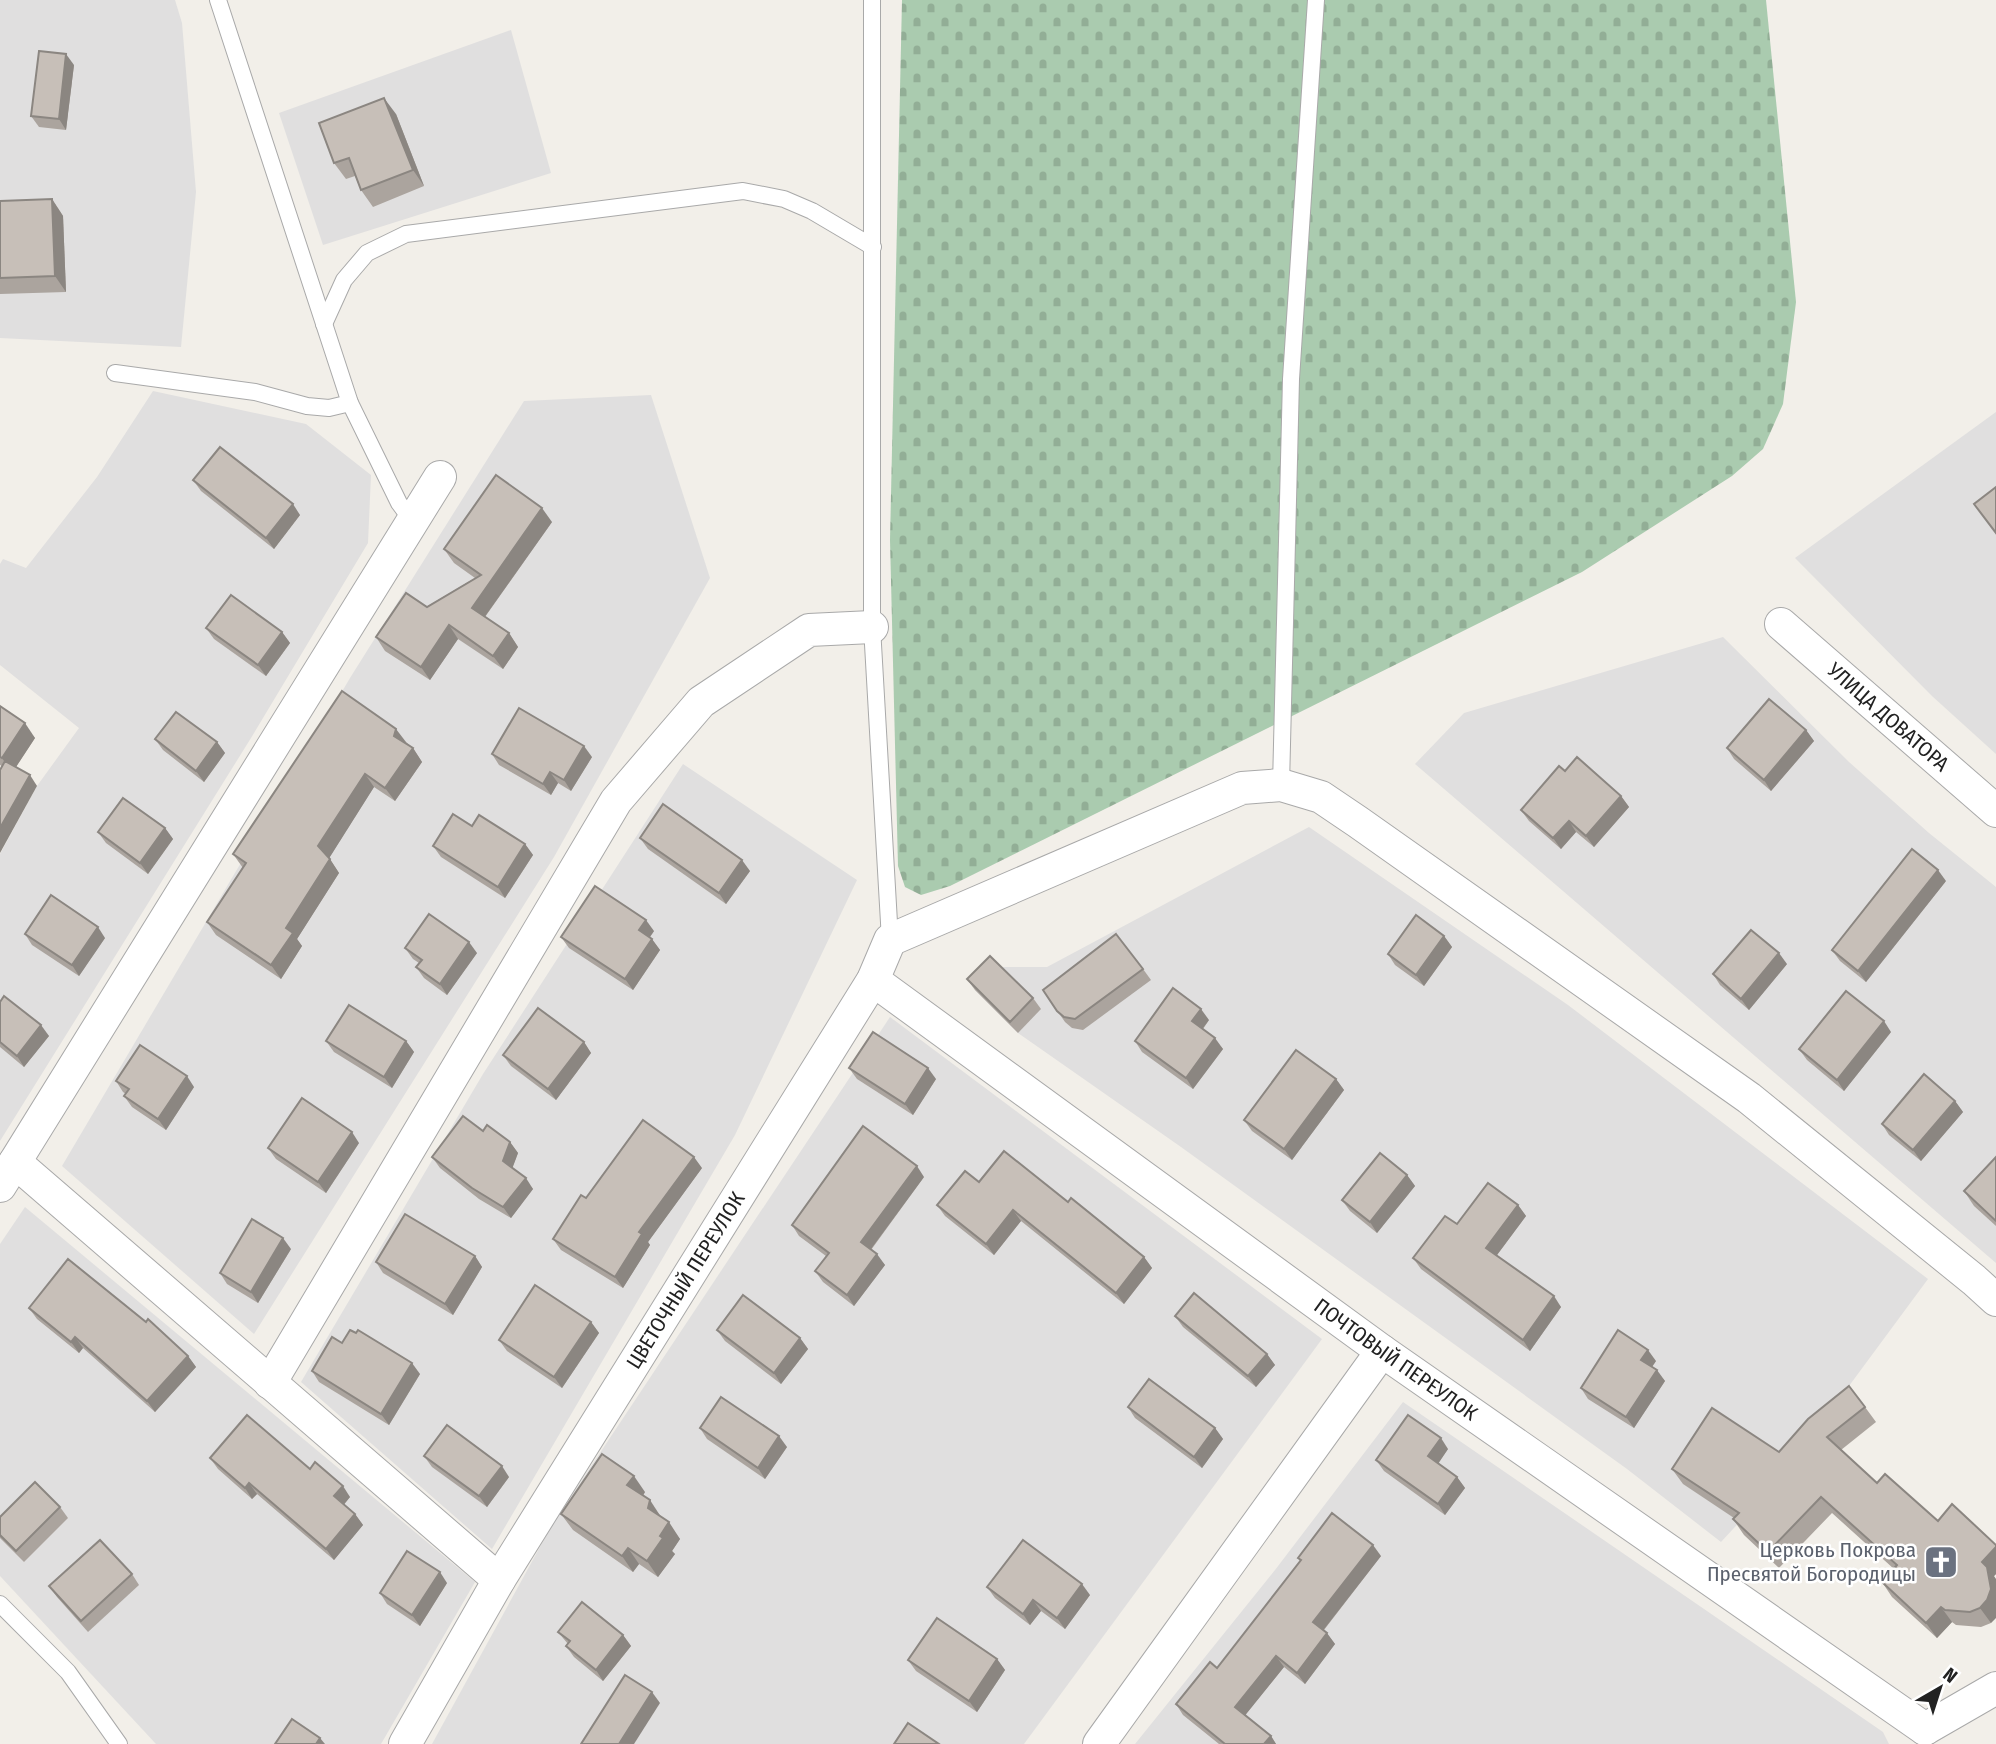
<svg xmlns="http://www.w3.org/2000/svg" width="1996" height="1744" font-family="'Fira Sans Condensed',sans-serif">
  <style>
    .residential { fill: #e0dfdf }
    .cemetery { fill: url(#cemetery-stones) }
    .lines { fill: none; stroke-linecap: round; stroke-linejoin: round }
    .service-casing { stroke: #a9a9a9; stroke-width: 18 }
    .minor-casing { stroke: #a9a9a9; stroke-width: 34 }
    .service { stroke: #fff; stroke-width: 16 }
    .minor { stroke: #fff; stroke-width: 32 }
    .wall { fill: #aba49e }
    .shaded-wall { fill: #8b8681 }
    .building { fill: #c7bfb8; stroke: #8b8681; stroke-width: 2 }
    .labels { text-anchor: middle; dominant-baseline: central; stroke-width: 5; stroke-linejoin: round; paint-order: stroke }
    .street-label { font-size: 21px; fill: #222; stroke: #fff }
    .worship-label { font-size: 21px; fill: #5b616d; stroke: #fff; text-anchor: end }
  </style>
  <defs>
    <pattern id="cemetery-stones" width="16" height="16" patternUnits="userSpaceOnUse" patternTransform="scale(1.75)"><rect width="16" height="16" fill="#aacbaf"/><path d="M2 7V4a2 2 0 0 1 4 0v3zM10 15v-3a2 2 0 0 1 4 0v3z" fill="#92ae96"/></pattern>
  </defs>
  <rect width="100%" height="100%" fill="#f2efe9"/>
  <g class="residential">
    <path d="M0,0H175L182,23L196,192L181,347L0,338Z"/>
    <path d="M511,30L551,173L323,245L279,113Z"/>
    <path d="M153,391L306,424L371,475L368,543L251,738L0,1141V854L37,786L79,728L0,665V564L3,559L26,568L97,477Z"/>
    <path d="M651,395L710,578L554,857L254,1334L62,1166L350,678L524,401Z"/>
    <path d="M1996,412V754L1932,696L1795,558Z"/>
    <path d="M1723,637L1849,762L1929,833L1996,887V1263L1415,764L1464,713Z"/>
    <path d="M683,764L857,880L735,1135L492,1549L301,1382L483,1074Z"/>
    <path d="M1309,827L1568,1005L1928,1279L1784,1474L1721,1542L1627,1469L1181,1147L1018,1033L975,990L998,967H1047Z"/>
    <path d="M890,1017L1322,1339L1024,1744H432L552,1525Z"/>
    <path d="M25,1207L475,1582L381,1744H156L0,1576V1244Z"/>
    <path d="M1403,1402L1883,1732L1889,1744H1135L1275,1570Z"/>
  </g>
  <path class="cemetery" d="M902,0H1766L1796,302L1783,404L1763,449L1732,476L1582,572L950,886L921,895L905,887L898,866L890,540Z"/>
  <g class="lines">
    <g class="service-casing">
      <g id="service">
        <path d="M218,0L350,403L399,503L413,522"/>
        <path d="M872,0V627L890,940"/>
        <path d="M324,324L344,280L367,253L406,234L743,191L784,199L812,211L873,247"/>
        <path d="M115,373L255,392L307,406L329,408L350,403"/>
        <path d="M1281,785L1291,379L1316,0"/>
        <path d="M0,1604L68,1672L119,1744"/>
      </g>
    </g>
    <g class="minor-casing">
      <g id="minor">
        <path id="s1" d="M1781,624L1996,811"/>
        <path id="s2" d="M873,980L1382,1351L1925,1729"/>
        <path d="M15,1162L499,1580"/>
        <path d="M0,1186L440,477"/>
        <path d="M270,1383L616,801L701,702L809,630L872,627"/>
        <path d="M1925,1729L1996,1688"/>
        <path id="s3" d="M405,1744L499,1580L873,980L890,940L1242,788L1281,785L1321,797L1358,822L1749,1098L1974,1280L1996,1300"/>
        <path d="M1099,1744L1382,1351"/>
      </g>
    </g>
    <use href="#service" class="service"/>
    <use href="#minor" class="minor"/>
  </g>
  <g class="wall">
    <path d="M74,65L66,130L39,127L31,116Z"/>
    <path d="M396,114L424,186L373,207L361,190L355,176L346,179L334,163Z"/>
    <path d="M52,199L63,216L66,292L0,294V201Z"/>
    <path d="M193,480L300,515L274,549L201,491Z"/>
    <path d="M552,522L485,617L509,633L518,647L503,669L458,639L430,680L385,651L376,637L475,578L454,563L444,549Z"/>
    <path d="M206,628L282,632L290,643L266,676L214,639Z"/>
    <path d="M0,706L35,738L16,767L37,786L0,765Z"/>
    <path d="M1806,730L1814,741L1771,791L1734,759L1727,748Z"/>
    <path d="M155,739L217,742L225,753L204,782L163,750Z"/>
    <path d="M406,742L413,748L422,762L395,801L374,787L329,858L339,873L297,939L302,946L281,979L216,935L207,922L243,868L233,854Z"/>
    <path d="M492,754L592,757L571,791L558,783L551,795L499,765Z"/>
    <path d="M1621,796L1629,807L1594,847L1576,832L1561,849L1529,821L1521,810Z"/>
    <path d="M472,826L525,844L533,855L505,898L441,857L433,846Z"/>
    <path d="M165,828L173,839L148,874L106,843L98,832Z"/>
    <path d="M640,838L750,871L726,904L648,849Z"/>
    <path d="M1946,881L1866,982L1840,961L1832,950Z"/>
    <path d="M654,931L650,937L660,950L633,990L569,948L561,937Z"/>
    <path d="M25,934L105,938L79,976L32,945Z"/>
    <path d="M1444,936L1452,947L1424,986L1395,965L1388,954Z"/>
    <path d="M405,948L477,953L447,995L424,978L416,967L419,963L413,959Z"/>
    <path d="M1787,964L1749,1010L1720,985L1713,974Z"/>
    <path d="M1143,969L1151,980L1083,1030L1072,1028L1065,1022L1043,990Z"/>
    <path d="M967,979L1033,998L1041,1009L1018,1033L975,990Z"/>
    <path d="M0,1002L49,1036L24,1067L0,1047Z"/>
    <path d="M1209,1020L1203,1029L1223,1049L1193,1089L1142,1052L1135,1041Z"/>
    <path d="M1891,1032L1844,1091L1807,1060L1799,1049Z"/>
    <path d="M326,1041H406L414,1052L392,1088L334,1052Z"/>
    <path d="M584,1042L591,1053L556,1100L511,1066L503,1055Z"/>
    <path d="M849,1068L936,1079L913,1115L857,1079Z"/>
    <path d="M1336,1079L1344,1090L1292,1160L1252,1131L1244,1120Z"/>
    <path d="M116,1081L194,1087L166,1130L132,1107L124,1096L126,1094L123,1092Z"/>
    <path d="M1955,1101L1963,1112L1921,1161L1889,1135L1882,1124Z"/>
    <path d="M483,1131L510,1142L518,1153L512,1168L533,1189L511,1218L479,1199L440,1168L432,1157Z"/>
    <path d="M359,1143L326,1193L276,1159L268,1148Z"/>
    <path d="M1996,1157V1226L1974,1206L1964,1191Z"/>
    <path d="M702,1168L648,1242L650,1245L623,1288L561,1250L553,1239L586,1198Z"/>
    <path d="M1407,1175L1415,1186L1377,1233L1350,1211L1342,1200Z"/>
    <path d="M924,1177L871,1250L885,1265L854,1306L823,1282L815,1271L826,1256L799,1236L792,1225Z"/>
    <path d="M979,1182L1068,1202L1144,1257L1152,1268L1124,1304L1021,1221L994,1255L945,1216L937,1205Z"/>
    <path d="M1518,1205L1526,1216L1497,1255L1561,1307L1530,1351L1421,1269L1413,1258L1457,1224Z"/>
    <path d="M291,1249L258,1303L227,1284L220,1273Z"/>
    <path d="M475,1256L482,1267L453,1315L383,1273L376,1262Z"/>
    <path d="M29,1308L188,1356L196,1367L155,1412L83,1348L79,1353L37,1319Z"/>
    <path d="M1175,1316L1267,1354L1275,1365L1256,1387L1183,1327Z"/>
    <path d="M591,1322L599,1333L562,1388L507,1351L499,1340Z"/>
    <path d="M717,1330L800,1338L808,1349L781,1384L725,1341Z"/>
    <path d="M342,1343L420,1374L389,1425L319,1382L312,1371Z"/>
    <path d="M1656,1361L1652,1367L1665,1381L1634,1428L1588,1399L1581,1388Z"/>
    <path d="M1128,1407L1215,1428L1223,1439L1202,1468L1135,1418Z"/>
    <path d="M1865,1407L1876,1422L1841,1450L1877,1483L1938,1521L1996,1545V1574L1994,1576L1991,1623L1981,1627L1956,1625L1952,1622L1937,1638L1892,1597L1882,1582L1894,1569L1832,1513L1779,1568L1744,1535L1733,1519L1734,1518L1683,1484L1672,1469L1779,1452Z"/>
    <path d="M700,1428L787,1447L765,1479L707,1439Z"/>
    <path d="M1448,1449L1438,1463L1457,1477L1465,1488L1445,1515L1384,1471L1376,1460Z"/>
    <path d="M424,1456L509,1477L487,1507L432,1467Z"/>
    <path d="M210,1458L310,1469L350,1497L344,1504L355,1514L363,1525L334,1560L257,1494L252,1499L218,1469Z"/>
    <path d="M645,1492L643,1496L680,1539L672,1551L675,1554L658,1577L639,1564L633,1572L573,1530L561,1514Z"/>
    <path d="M60,1507L68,1518L24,1562L0,1538V1517Z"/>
    <path d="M1381,1556L1324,1630L1335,1644L1305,1684L1284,1667L1245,1715L1271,1736L1276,1744H1219L1183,1715L1176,1704L1217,1668L1300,1561L1298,1558Z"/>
    <path d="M132,1574L139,1585L88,1632L57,1597L49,1586Z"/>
    <path d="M447,1583L420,1626L387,1604L380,1593Z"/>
    <path d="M987,1587L1090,1595L1065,1629L1041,1611L1030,1625L995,1598Z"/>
    <path d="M558,1632L623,1635L631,1646L603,1681L574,1657L566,1646L568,1644Z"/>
    <path d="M997,1659L1005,1670L977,1712L916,1671L908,1660Z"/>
  </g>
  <g class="shaded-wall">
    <path d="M66,54L74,65L66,130L59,119Z"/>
    <path d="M384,98L396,114L424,186L413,170Z"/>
    <path d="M52,199L63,216L66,292L55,276Z"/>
    <path d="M293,504L300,515L274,549L266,538Z"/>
    <path d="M542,508L552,522L481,622L472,608Z"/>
    <path d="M449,625L458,639L430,680L421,667Z"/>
    <path d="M282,632L290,643L266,676L258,665Z"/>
    <path d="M509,633L518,647L503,669L493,656Z"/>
    <path d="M25,723L35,738L12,773L2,758Z"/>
    <path d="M396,729L406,742L404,749L394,736Z"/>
    <path d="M1806,730L1814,741L1771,791L1764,780Z"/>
    <path d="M217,742L225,753L204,782L196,771Z"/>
    <path d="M584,746L592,757L571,791L564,780Z"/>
    <path d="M413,748L422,762L395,801L385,788Z"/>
    <path d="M550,772L558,783L551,795L543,784Z"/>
    <path d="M365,774L374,787L328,860L318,846Z"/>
    <path d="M30,775L37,786L0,853V828Z"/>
    <path d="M1621,796L1629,807L1594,847L1586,836Z"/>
    <path d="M1569,821L1576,832L1561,849L1553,838Z"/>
    <path d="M165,828L173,839L148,874L140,863Z"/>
    <path d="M525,844L533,855L505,898L498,887Z"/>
    <path d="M330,859L339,873L297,939L302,946L281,979L271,965L286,928Z"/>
    <path d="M742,860L750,871L726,904L719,893Z"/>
    <path d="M1938,870L1946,881L1866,982L1858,971Z"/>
    <path d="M646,920L654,931L647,941L639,930Z"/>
    <path d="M98,927L105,938L79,976L72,965Z"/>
    <path d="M1444,936L1452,947L1424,986L1416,975Z"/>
    <path d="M652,939L660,950L633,990L625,979Z"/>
    <path d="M469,942L477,953L447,995L440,984Z"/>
    <path d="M1779,953L1787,964L1749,1010L1741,999Z"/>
    <path d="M1201,1009L1209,1020L1200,1032L1192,1021Z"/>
    <path d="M1884,1021L1891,1032L1844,1091L1837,1080Z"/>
    <path d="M41,1025L49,1036L24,1067L17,1056Z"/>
    <path d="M1215,1038L1223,1049L1193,1089L1186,1078Z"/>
    <path d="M406,1041L414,1052L392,1088L384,1077Z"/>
    <path d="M584,1042L591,1053L556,1100L548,1089Z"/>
    <path d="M928,1068L936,1079L913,1115L905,1104Z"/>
    <path d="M187,1076L194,1087L166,1130L158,1119Z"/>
    <path d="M1336,1079L1344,1090L1292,1160L1284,1149Z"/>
    <path d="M1955,1101L1963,1112L1921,1161L1913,1150Z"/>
    <path d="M352,1132L359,1143L326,1193L318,1182Z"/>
    <path d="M510,1142L518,1153L511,1172L503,1161Z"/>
    <path d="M694,1157L702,1168L648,1242L650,1245L623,1288L615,1277L639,1232Z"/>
    <path d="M917,1166L924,1177L868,1253L861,1242Z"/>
    <path d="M1407,1175L1415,1186L1377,1233L1370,1222Z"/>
    <path d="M526,1178L533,1189L511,1218L503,1207Z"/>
    <path d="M1518,1205L1526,1216L1494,1259L1486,1248Z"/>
    <path d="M1013,1210L1021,1221L994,1255L986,1244Z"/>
    <path d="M283,1238L291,1249L258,1303L251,1292Z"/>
    <path d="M877,1254L885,1265L854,1306L847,1295Z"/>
    <path d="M475,1256L482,1267L453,1315L445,1304Z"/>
    <path d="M1144,1257L1152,1268L1124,1304L1116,1293Z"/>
    <path d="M1554,1296L1561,1307L1530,1351L1523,1340Z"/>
    <path d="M591,1322L599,1333L562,1388L554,1377Z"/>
    <path d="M75,1337L83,1348L79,1353L71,1342Z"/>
    <path d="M800,1338L808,1349L781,1384L774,1373Z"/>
    <path d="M1648,1350L1656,1361L1649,1371L1641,1360Z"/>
    <path d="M1267,1354L1275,1365L1256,1387L1248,1376Z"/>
    <path d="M188,1356L196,1367L155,1412L147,1401Z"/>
    <path d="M412,1363L420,1374L389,1425L381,1414Z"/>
    <path d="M1657,1370L1665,1381L1634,1428L1626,1417Z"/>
    <path d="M1215,1428L1223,1439L1202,1468L1194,1457Z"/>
    <path d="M779,1436L787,1447L765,1479L758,1468Z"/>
    <path d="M1441,1438L1448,1449L1436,1467L1428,1456Z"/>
    <path d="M502,1466L509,1477L487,1507L479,1496Z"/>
    <path d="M634,1476L645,1492L639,1501L627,1485Z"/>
    <path d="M1457,1477L1465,1488L1445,1515L1438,1504Z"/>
    <path d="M249,1483L257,1494L252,1499L245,1488Z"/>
    <path d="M343,1486L350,1497L342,1507L334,1496Z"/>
    <path d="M650,1500L661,1517L648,1508Z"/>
    <path d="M355,1514L363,1525L334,1560L326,1549Z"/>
    <path d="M669,1522L680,1539L672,1551L675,1554L658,1577L647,1561L660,1536Z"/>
    <path d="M1373,1545L1381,1556L1321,1633L1313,1622Z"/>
    <path d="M1996,1547V1574L1994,1576L1996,1579V1618L1991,1623L1980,1608L1982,1562Z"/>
    <path d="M628,1548L639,1564L633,1572L622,1556Z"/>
    <path d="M440,1572L447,1583L420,1626L412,1615Z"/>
    <path d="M1082,1584L1090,1595L1065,1629L1057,1618Z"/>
    <path d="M1033,1600L1041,1611L1030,1625L1023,1614Z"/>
    <path d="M1941,1607L1952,1622L1937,1638L1926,1623Z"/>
    <path d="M1327,1633L1335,1644L1305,1684L1297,1673Z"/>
    <path d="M623,1635L631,1646L603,1681L596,1670Z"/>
    <path d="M1276,1656L1284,1667L1243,1718L1235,1707Z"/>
    <path d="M997,1659L1005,1670L977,1712L969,1701Z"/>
    <path d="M652,1692L660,1703L634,1744H619Z"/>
    <path d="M1271,1736L1276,1744H1264Z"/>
    <path d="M320,1738L325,1744H316Z"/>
  </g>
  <g class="building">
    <path d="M39,51L66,54L59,119L31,116Z"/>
    <path d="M384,98L413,170L361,190L349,158L334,163L319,123Z"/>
    <path d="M52,199L55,276L0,278V201Z"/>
    <path d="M220,447L293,504L266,538L193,480Z"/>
    <path d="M496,475L542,508L472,608L509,633L493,656L449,625L421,667L376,637L406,593L427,607L481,575L444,549Z"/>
    <path d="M1996,487V533L1974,504Z"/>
    <path d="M231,595L282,632L258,665L206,628Z"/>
    <path d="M342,691L396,729L394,736L413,748L385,788L365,774L318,846L330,859L286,928L293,933L271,965L207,922L246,863L233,854Z"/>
    <path d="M1769,699L1806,730L1764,780L1727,748Z"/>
    <path d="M0,706L25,723L2,758L0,757Z"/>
    <path d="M519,708L584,746L564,780L550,772L543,784L492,754Z"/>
    <path d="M176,712L217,742L196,771L155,739Z"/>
    <path d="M1577,757L1621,796L1586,836L1569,821L1553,838L1521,810L1559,766L1565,771Z"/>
    <path d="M5,761L30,775L0,828V770Z"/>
    <path d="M123,798L165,828L140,863L98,832Z"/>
    <path d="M663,804L742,860L719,893L640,838Z"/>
    <path d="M453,814L472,826L479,815L525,844L498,887L433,846Z"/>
    <path d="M1912,849L1938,870L1858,971L1832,950Z"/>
    <path d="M595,886L646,920L639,930L652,939L625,979L561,937Z"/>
    <path d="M51,895L98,927L72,965L25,934Z"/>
    <path d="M429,914L469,942L440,984L416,967L422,960L405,948Z"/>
    <path d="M1416,915L1444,936L1416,975L1388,954Z"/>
    <path d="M1751,930L1779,953L1741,999L1713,974Z"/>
    <path d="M1116,934L1143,969L1075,1019L1064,1017L1057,1011L1043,990Z"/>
    <path d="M990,956L1033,998L1010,1022L967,979Z"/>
    <path d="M1173,988L1201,1009L1192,1021L1215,1038L1186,1078L1135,1041Z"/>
    <path d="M1846,991L1884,1021L1837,1080L1799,1049Z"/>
    <path d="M4,996L41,1025L17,1056L0,1042V1002Z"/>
    <path d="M349,1005L406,1041L384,1077L326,1041Z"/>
    <path d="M538,1008L584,1042L548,1089L503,1055Z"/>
    <path d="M873,1032L928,1068L905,1104L849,1068Z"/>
    <path d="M140,1045L187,1076L158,1119L124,1096L129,1089L116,1081Z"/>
    <path d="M1296,1050L1336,1079L1284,1149L1244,1120Z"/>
    <path d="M1924,1074L1955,1101L1913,1150L1882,1124Z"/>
    <path d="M302,1098L352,1132L318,1182L268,1148Z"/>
    <path d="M463,1116L483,1131L487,1125L510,1142L503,1161L526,1178L503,1207L472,1188L432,1157Z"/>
    <path d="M643,1120L694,1157L639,1232L642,1234L615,1277L553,1239L581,1195L586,1198Z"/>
    <path d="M863,1126L917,1166L861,1242L877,1254L847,1295L815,1271L829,1253L792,1225Z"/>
    <path d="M1004,1151L1068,1202L1071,1198L1144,1257L1116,1293L1013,1210L986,1244L937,1205L965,1171L979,1182Z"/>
    <path d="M1380,1153L1407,1175L1370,1222L1342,1200Z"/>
    <path d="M1996,1157V1221L1964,1191Z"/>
    <path d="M1488,1183L1518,1205L1486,1248L1554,1296L1523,1340L1413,1258L1445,1216L1457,1224Z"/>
    <path d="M405,1214L475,1256L445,1304L376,1262Z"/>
    <path d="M252,1219L283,1238L251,1292L220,1273Z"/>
    <path d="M68,1259L146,1322L148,1319L188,1356L147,1401L75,1337L71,1342L29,1308Z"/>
    <path d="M535,1285L591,1322L554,1377L499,1340Z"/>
    <path d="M1194,1293L1267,1354L1248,1376L1175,1316Z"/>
    <path d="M743,1295L800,1338L774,1373L717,1330Z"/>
    <path d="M350,1330L356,1333L358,1330L412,1363L381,1414L312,1371L332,1337L342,1343Z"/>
    <path d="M1618,1330L1648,1350L1641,1360L1657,1370L1626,1417L1581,1388Z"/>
    <path d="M1149,1379L1215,1428L1194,1457L1128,1407Z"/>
    <path d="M1849,1386L1865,1407L1827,1437L1877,1483L1885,1474L1938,1521L1952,1504L1996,1545V1547L1982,1562L1987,1567L1991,1589L1987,1600L1980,1608L1970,1612L1945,1610L1941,1607L1926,1623L1882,1582L1897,1565L1821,1497L1768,1552L1733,1519L1739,1513L1672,1469L1712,1408L1779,1452L1808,1419Z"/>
    <path d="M721,1397L779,1436L758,1468L700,1428Z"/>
    <path d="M247,1415L310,1469L315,1462L343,1486L334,1496L355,1514L326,1549L249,1483L245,1488L210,1458Z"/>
    <path d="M1408,1415L1441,1438L1428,1456L1457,1477L1438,1504L1376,1460Z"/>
    <path d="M447,1425L502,1466L479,1496L424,1456Z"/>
    <path d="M602,1454L634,1476L627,1485L650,1500L648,1508L669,1522L660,1536L663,1538L647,1561L628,1548L622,1556L561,1514Z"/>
    <path d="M35,1482L60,1507L16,1551L0,1535V1517Z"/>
    <path d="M1332,1513L1373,1545L1313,1622L1327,1633L1297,1673L1276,1656L1235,1707L1271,1736L1264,1744H1225L1176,1704L1210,1662L1217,1668L1301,1560L1298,1558Z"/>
    <path d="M100,1540L132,1574L81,1621L49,1586Z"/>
    <path d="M1023,1540L1082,1584L1057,1618L1033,1600L1023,1614L987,1587Z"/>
    <path d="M407,1551L440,1572L412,1615L380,1593Z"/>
    <path d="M582,1602L623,1635L596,1670L566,1646L570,1641L558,1632Z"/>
    <path d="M937,1618L997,1659L969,1701L908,1660Z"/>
    <path d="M625,1675L652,1692L619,1744H581Z"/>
    <path d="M292,1719L320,1738L316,1744H275Z"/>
    <path d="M908,1723L939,1744H894Z"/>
  </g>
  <defs>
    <g id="church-square" transform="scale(1.75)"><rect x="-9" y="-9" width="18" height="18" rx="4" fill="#6b7280" stroke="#fff"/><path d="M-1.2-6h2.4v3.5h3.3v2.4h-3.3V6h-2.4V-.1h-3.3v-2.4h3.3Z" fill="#fff"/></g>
  </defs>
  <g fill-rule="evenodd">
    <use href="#church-square" x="1941" y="1562"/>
  </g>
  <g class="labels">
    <g class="street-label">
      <text stroke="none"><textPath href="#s1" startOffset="142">УЛИЦА ДОВАТОРА</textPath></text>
      <text stroke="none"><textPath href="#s3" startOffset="542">ЦВЕТОЧНЫЙ ПЕРЕУЛОК</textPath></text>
      <text stroke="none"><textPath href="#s2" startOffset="646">ПОЧТОВЫЙ ПЕРЕУЛОК</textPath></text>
    </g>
    <g class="worship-label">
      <text x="1916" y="1550">Церковь Покрова<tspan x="1916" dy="24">Пресвятой Богородицы</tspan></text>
    </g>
  </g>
  <g transform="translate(1940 1688) rotate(39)" stroke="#ffffff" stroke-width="5" paint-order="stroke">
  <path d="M0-5L12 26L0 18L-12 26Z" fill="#222222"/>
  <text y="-10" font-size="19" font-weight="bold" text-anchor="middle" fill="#222222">N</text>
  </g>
</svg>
